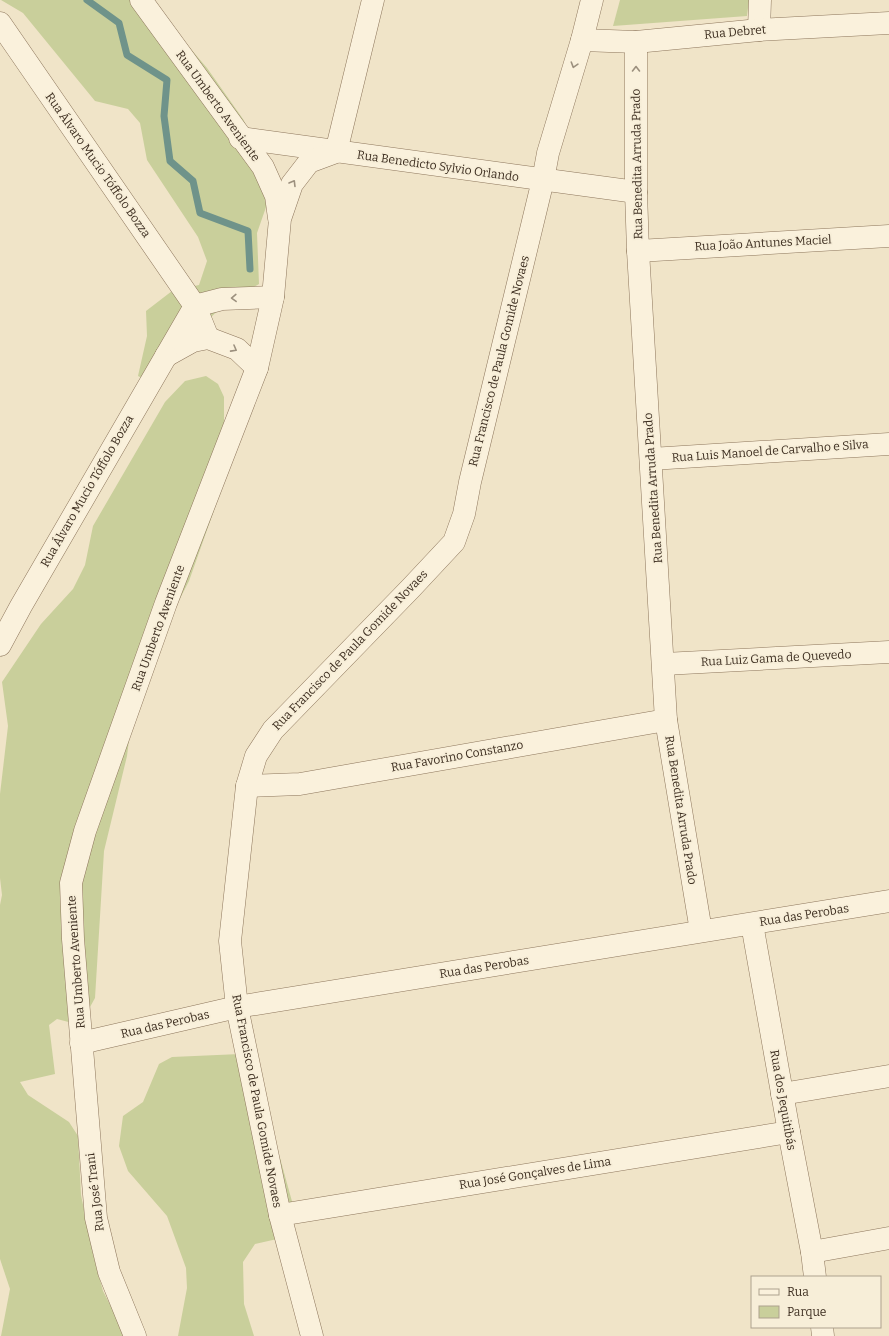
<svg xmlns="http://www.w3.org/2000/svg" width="889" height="1336" font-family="Bitter,serif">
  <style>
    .green { fill: #c9cf9b }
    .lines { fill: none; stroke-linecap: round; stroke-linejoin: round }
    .stream { stroke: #6f938a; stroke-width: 7 }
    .minor-casing { stroke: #8d765c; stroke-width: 23 }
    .minor { stroke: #faf1dc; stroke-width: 22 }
    .oneway { stroke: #9c907e }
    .labels { text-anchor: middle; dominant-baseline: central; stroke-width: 3.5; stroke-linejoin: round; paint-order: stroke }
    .street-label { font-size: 12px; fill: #3d2e20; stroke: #f7eed8 }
  </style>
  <rect width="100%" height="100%" fill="#f0e4c8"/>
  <g class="green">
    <path d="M1,0H135L178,34L207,68L243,119L265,162L272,190L257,233L259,284L224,305L144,379L138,376L147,336L146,311L172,291L199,285L207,261L198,237L147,160L140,123L128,109L95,101L23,13Z"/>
    <path d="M620,0H749L747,16L613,26Z"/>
    <path d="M206,376L218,384L224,397V482L189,581L136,684L127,756L104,851L95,998L80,1025L57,1019L49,1025L55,1074L20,1082L28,1095L69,1122L78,1136L81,1195L94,1258L103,1291L123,1330V1336H1L10,1289L0,1259V905L2,895L0,878V794L8,726L2,682L41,624L73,589L85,565L93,526L165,402L185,381Z"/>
    <path d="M240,1054L253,1116L280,1158L293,1205L286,1237L255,1244L243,1262L244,1304L254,1336H178L187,1288L186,1268L167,1216L128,1171L119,1146L123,1116L143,1102L159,1064L172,1057Z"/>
  </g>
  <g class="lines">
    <path class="stream" d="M87,0L119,23L127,55L167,80L164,116L170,161L193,181L200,213L248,231L250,269"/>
    <g class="minor-casing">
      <g id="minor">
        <path d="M141,0L263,167L276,196L279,218"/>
        <path d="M0,23L195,306L208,338"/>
        <path d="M759,30L760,0"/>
        <path d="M582,40L636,42L759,30L889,23"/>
        <path d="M636,42V192L638,251L666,720L701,931"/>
        <path d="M240,138L636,192"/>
        <path d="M638,251L889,236"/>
        <path d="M257,368L237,349L208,338L193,341L166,356L195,306L222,299L273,297"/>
        <path d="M651,459L889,444"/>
        <path d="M0,645L21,606L166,356"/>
        <path d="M664,664L889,652"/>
        <path d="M247,786L300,784L666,720"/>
        <path d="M752,924L789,1132L812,1252L815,1277"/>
        <path d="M81,1043L237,1007L889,901"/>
        <path d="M782,1094L889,1076"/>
        <path d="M280,1215L789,1132"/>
        <path d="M812,1252L889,1238"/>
        <path d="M822,1327L823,1336"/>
        <path d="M135,1336L109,1272L96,1218L73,939L71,883L85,831L166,603L257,368L273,297L280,219L292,184L309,162L336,152L373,0"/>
        <path d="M312,1336L280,1215L237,1007L230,941L247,786L256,756L273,730L411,588L454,542L464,514L470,482L543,180L548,153L582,40L592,0"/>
      </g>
    </g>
    <use href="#minor" class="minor"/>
  </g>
  <defs><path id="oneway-chevron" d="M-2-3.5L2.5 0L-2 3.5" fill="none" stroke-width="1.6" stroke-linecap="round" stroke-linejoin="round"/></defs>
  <g class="oneway">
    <use href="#oneway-chevron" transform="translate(574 65) rotate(107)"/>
    <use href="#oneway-chevron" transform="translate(636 69) rotate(-90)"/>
    <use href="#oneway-chevron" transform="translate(293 183) rotate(-59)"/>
    <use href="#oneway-chevron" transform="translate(234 298) rotate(178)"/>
    <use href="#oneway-chevron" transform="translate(234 349) rotate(29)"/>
  </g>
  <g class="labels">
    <g class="street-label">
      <text transform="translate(735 32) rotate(-5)">Rua Debret</text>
      <text transform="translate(218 106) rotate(54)">Rua Umberto Aveniente</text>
      <text transform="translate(637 164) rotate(-91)">Rua Benedita Arruda Prado</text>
      <text transform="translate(98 165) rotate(55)">Rua Álvaro Mucio Tóffolo Bozza</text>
      <text transform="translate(438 166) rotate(8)">Rua Benedicto Sylvio Orlando</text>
      <text transform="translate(763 243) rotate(-3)">Rua João Antunes Maciel</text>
      <text transform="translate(499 361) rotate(-76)">Rua Francisco de Paula Gomide Novaes</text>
      <text transform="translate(770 451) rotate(-4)">Rua Luis Manoel de Carvalho e Silva</text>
      <text transform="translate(653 488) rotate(-94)">Rua Benedita Arruda Prado</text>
      <text transform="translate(87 491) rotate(-60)">Rua Álvaro Mucio Tóffolo Bozza</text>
      <text transform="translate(158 628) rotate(-70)">Rua Umberto Aveniente</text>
      <text transform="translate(350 650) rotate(-46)">Rua Francisco de Paula Gomide Novaes</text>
      <text transform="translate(776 658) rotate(-3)">Rua Luiz Gama de Quevedo</text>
      <text transform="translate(457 756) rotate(-10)">Rua Favorino Constanzo</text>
      <text transform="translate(681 810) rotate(81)">Rua Benedita Arruda Prado</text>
      <text transform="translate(804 915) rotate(-9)">Rua das Perobas</text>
      <text transform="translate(76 962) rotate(-94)">Rua Umberto Aveniente</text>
      <text transform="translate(484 967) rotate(-9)">Rua das Perobas</text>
      <text transform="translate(165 1024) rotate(-13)">Rua das Perobas</text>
      <text transform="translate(783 1100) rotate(80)">Rua dos Jequitibás</text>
      <text transform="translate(257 1101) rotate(79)">Rua Francisco de Paula Gomide Novaes</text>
      <text transform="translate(535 1173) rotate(-9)">Rua José Gonçalves de Lima</text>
      <text transform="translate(95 1192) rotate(-97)">Rua José Trani</text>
    </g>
  </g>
  <rect x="751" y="1276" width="130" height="52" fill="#f7eed8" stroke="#ada18e"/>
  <rect x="759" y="1289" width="20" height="6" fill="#faf1dc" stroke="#ada18e"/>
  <text x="787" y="1296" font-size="12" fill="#3d2e20">Rua</text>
  <rect x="759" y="1306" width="20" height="12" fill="#c9cf9b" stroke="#ada18e"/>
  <text x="787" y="1316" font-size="12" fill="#3d2e20">Parque</text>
</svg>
